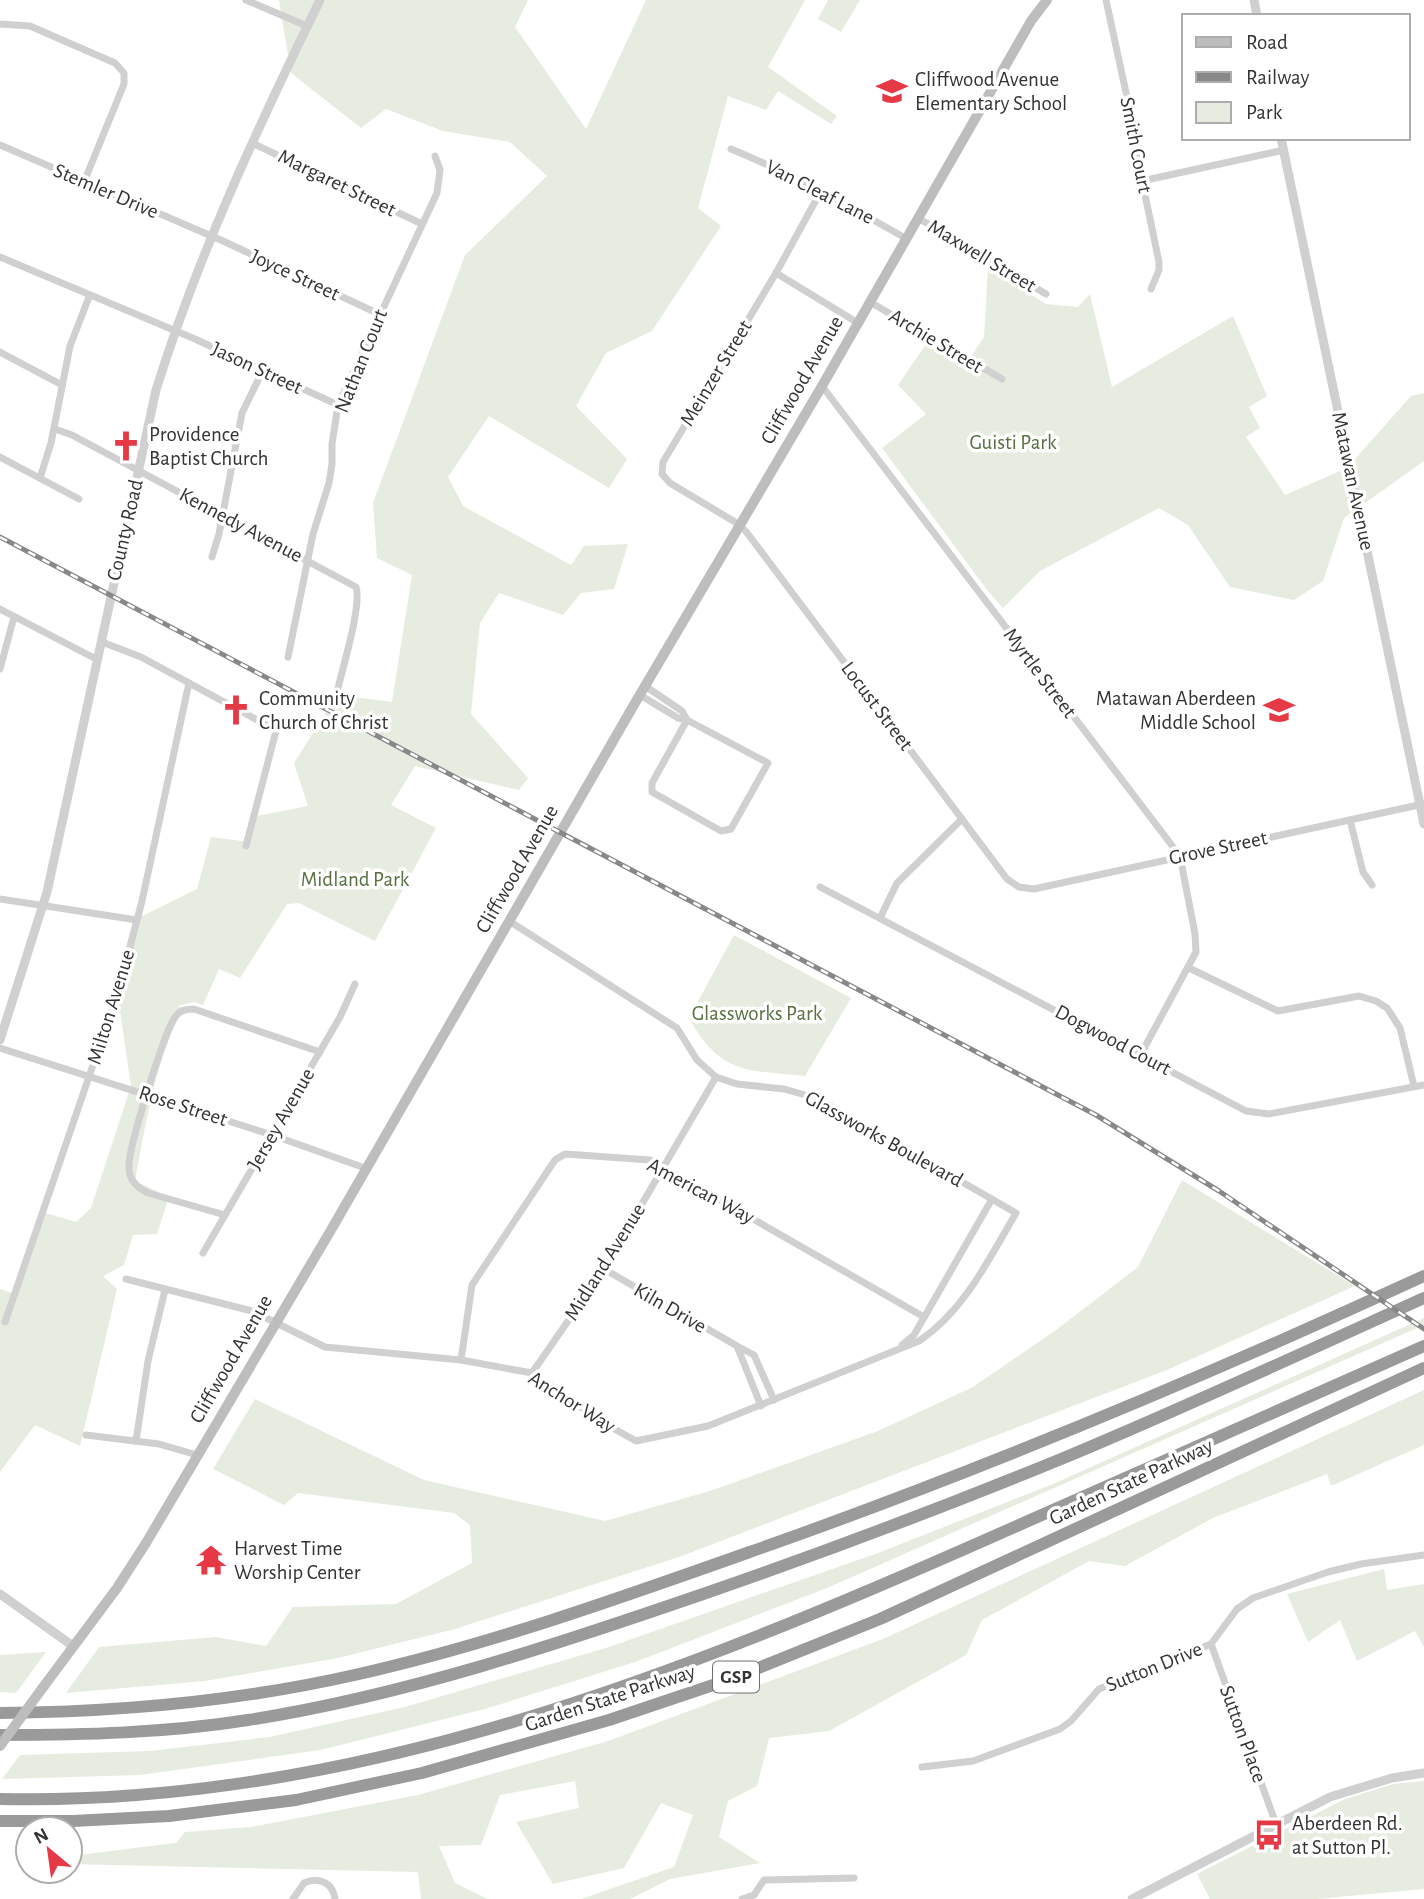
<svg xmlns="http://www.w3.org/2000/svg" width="1424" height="1899" font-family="'Alegreya Sans',sans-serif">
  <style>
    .green { fill: #e6ecdf }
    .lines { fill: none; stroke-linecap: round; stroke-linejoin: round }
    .minor { stroke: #d0d0d0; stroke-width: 7 }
    .tertiary { stroke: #d0d0d0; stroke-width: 9 }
    .secondary { stroke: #bdbdbd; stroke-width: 10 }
    .motorway { stroke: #9a9a9a; stroke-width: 12 }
    .rail-casing { stroke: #888; stroke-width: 5 }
    .rail { stroke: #fff; stroke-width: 2.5; stroke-dasharray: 8; stroke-linecap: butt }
    .secondary-bridge { stroke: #bdbdbd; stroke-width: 10 }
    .labels { text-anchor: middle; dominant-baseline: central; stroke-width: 7; stroke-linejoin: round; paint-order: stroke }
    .shield { fill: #fff; stroke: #707070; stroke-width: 2 }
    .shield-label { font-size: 19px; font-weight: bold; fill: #333 }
    .poi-label { font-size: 21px; fill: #333; stroke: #fff; text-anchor: start }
    .street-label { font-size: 21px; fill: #333; stroke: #fff }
    .park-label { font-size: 21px; fill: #56703f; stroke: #fff }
  </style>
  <rect width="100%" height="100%" fill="#fff"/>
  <g class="green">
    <path d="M279,0H528L515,27L586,129L646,0H805L768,67L837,116L831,124L778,91L766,110L728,96L698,208L721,226L652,331L606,353L576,406L627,459L609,488L489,416L448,477L463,506L571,565L584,546L628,544L614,589L581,593L563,615L499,593L480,623L471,714L528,778L519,790L415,766L391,805L436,828L375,941L299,903L287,904L240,978L219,969L203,1005L194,1002L178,1006L183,1009C155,1061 146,1123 135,1181L169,1197L157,1234L133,1235L124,1265L103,1276L117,1289L80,1446L35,1425L0,1472V1289L12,1293L46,1213L76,1222L91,1208L131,1086L118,997L140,917L197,889L211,837L250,842L257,816L308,806L294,763L337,695L392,702L412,575L377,558L373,503L465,255L547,176L510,142L443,131L386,109L361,128L291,73Z"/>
    <path d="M828,0H860L841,32L818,19Z"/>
    <path d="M988,267L1046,304L1078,307L1090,294L1112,387L1233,316L1267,396L1249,407L1260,428L1246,437L1285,495L1347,468L1411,396L1424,393V461L1344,518L1323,581L1294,600L1230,587L1188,525L1159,508L1040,571L1003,608L987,590L882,448L926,414L898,385L929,340L966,364L984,337Z"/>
    <path d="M734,935L851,998L805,1076C746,1070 721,1075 689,1018Z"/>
    <path d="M1182,1180L1355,1286L1167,1370L679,1557L455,1629L338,1658L205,1681L66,1693L99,1647L216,1637L266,1646L293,1607L396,1604L472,1563L470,1525L454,1513L298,1493L284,1505L213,1469L255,1399L424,1480L605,1521L713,1490L878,1431L973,1387L1056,1330L1138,1267Z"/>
    <path d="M1424,1318V1325L827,1588L638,1661L485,1709L320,1750L140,1775L2,1779L20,1755L150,1751L270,1737L405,1707L609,1647L878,1553L1053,1484Z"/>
    <path d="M1424,1390V1445L1331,1486L1327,1474L1213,1518L1125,1566L1089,1561L982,1620L966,1655L829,1731L769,1738L757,1786L728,1801L719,1837L760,1863L670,1879L630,1899H581L674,1867L693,1815L661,1803L624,1868L553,1884L516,1822L579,1808L575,1781L500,1795L481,1845L439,1846L455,1883L488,1899H421L418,1872L70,1864V1856L176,1843L185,1832L251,1827L418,1795L608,1741L883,1639Z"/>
    <path d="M1384,1569L1387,1590L1424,1584V1647L1415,1631L1357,1661L1340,1620L1308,1642L1287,1594Z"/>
    <path d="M46,1652L16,1693L0,1692V1655Z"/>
    <path d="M1424,1781V1889L1317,1899H1210L1197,1874L1345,1799L1393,1784Z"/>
  </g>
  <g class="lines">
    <g class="minor">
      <path d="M246,0L307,26"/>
      <path d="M1106,0L1144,176V190L1159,262V270L1151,289"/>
      <path d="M0,24L30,26L115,63L124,73V84L84,182"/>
      <path d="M252,143L422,224"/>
      <path d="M0,145L223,241L379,314"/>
      <path d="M731,149C792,174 849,206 907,239"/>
      <path d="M1151,179L1284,150"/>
      <path d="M821,191L776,273L663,462L662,474L670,483L740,525L748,534L1007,879L1019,887L1034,889L1423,804"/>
      <path d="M918,218L1046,294"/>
      <path d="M0,257L195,339L338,405"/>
      <path d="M776,273L858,323"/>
      <path d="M870,302L1002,379"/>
      <path d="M0,352L62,385"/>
      <path d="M822,386L1180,856L1195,934L1196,952L1141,1054"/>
      <path d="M55,429L72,435L356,587C362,604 343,667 338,688"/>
      <path d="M0,457L79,499"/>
      <path d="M40,478L51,443L70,346L89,297"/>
      <path d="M212,557L219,534L242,413L263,370"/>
      <path d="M0,609L98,660"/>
      <path d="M102,642L141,657L274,729L276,731L246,846"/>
      <path d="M288,657L313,534L329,483L332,464V444L338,405L437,193L440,170L435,156"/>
      <path d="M0,669L14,617"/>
      <path d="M645,686L682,711L687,720"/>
      <path d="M640,695L678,718L687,720L768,763L731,829L721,831L652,792V783L687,720"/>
      <path d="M1350,820L1363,872L1372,885"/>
      <path d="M820,887L1246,1111L1269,1114L1424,1085"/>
      <path d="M0,899L137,920"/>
      <path d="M880,918L897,883L962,819"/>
      <path d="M1189,968L1278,1011L1359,996L1376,1001L1387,1008L1400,1028L1414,1086"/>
      <path d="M0,1048L272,1135L365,1168"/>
      <path d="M225,1215L148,1193C138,1188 129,1181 129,1168C127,1151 164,1033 175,1017C180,1010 186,1009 194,1009L320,1052"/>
      <path d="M203,1253L340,1017L355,984"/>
      <path d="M604,1269L737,1346L761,1406"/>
      <path d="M126,1279L252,1311L325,1347L461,1360L532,1373L602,1422L636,1441L708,1426L919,1341C964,1311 989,1259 1016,1213L816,1098L784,1089L737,1084L716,1077L697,1060L677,1028L509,921"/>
      <path d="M5,1322L118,992L142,901L189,683"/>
      <path d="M902,1345L914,1335L992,1199"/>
      <path d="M737,1346L754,1355L774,1400"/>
      <path d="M461,1360L472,1285L555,1160L565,1154L650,1160L924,1317"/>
      <path d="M532,1373L604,1269L716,1077"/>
      <path d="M86,1435L159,1444L197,1455"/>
      <path d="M136,1441L148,1361L165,1290"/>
      <path d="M1211,1644L1276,1824"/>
      <path d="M922,1767L973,1761L1060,1729L1071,1721L1099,1689L1211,1644L1237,1609L1253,1598L1328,1572L1361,1564L1424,1555"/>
      <path d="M293,1899L304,1883C319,1876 333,1883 335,1899"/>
      <path d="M742,1899L754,1895L764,1880L854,1878"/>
    </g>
    <g class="tertiary">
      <path d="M1254,0L1257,16"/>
      <path d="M1281,138L1424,824"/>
      <path d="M0,1040L47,892L156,390C198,255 258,127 320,0"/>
      <path d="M0,1594L73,1646"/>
      <path d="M1132,1899L1330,1797L1392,1778L1424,1773"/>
    </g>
    <path class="secondary" d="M44,1686L117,1588L146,1543L331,1230L635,703L822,386L1031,21L1047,0"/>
    <g class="motorway">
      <path d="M0,1713C121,1712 241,1701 359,1674C491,1644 620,1598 747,1553C978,1472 1202,1378 1424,1276"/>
      <path d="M0,1735C83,1735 166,1733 248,1720C403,1696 558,1644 706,1593C827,1551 947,1506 1066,1457C1186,1407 1305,1352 1424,1298"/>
      <path d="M0,1799C353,1807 685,1673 1001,1533C1142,1470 1283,1408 1424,1346"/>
      <path d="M0,1821H73L169,1816L296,1800L422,1773L609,1720L731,1679L880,1619L1424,1368"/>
    </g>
    <g class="rail-casing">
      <path id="rail" d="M0,537L1096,1115L1219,1191L1424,1329"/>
    </g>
    <use href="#rail" class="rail"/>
    <path class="secondary-bridge" d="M0,1746L44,1686"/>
  </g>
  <defs>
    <g id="school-bare" transform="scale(2.415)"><path d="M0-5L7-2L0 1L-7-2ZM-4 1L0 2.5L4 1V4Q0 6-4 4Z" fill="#e63946" stroke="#fff" stroke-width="2.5" paint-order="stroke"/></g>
    <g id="church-bare" transform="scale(2.415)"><path d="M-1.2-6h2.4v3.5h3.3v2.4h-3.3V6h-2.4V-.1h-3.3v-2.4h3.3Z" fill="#e63946" stroke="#fff" stroke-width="2.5" paint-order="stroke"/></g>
    <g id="temple-bare" transform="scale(2.415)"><path d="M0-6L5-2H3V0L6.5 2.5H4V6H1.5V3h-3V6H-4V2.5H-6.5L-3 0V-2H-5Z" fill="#e63946" stroke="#fff" stroke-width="2.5" paint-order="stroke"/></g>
    <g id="bus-bare" transform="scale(2.415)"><path d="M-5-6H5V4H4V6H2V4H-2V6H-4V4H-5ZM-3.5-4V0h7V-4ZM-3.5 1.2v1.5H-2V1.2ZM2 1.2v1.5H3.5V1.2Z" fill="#e63946" stroke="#fff" stroke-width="2.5" paint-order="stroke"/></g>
  </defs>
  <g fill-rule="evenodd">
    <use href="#school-bare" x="892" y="91"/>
    <use href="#church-bare" x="126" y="446"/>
    <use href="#church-bare" x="236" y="710"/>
    <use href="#school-bare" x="1279" y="710"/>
    <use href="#temple-bare" x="211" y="1560"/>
    <use href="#bus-bare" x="1269" y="1835"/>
  </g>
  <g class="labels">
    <rect class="shield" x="713" y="1661.5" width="46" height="31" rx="5"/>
    <g class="shield-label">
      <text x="736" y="1677">GSP</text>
    </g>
    <g class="poi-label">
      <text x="915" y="79">Cliffwood Avenue<tspan x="915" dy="24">Elementary School</tspan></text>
      <text x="149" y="434">Providence<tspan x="149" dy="24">Baptist Church</tspan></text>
      <text x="259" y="698">Community<tspan x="259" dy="24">Church of Christ</tspan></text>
      <text x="1256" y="698" text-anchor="end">Matawan Aberdeen<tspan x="1256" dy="24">Middle School</tspan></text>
      <text x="234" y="1548">Harvest Time<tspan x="234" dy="24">Worship Center</tspan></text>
      <text x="1292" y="1823">Aberdeen Rd.<tspan x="1292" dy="24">at Sutton Pl.</tspan></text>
    </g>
    <g class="street-label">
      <text transform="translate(1136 145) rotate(79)">Smith Court</text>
      <text transform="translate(337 183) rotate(26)">Margaret Street</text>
      <text transform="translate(106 191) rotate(23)">Stemler Drive</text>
      <text transform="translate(820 192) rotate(27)">Van Cleaf Lane</text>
      <text transform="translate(982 256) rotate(31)">Maxwell Street</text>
      <text transform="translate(295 275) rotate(25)">Joyce Street</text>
      <text transform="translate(936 341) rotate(31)">Archie Street</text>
      <text transform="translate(361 361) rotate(-68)">Nathan Court</text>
      <text transform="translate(257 368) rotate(25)">Jason Street</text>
      <text transform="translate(716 373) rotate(-59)">Meinzer Street</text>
      <text transform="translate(802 380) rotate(-60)">Cliffwood Avenue</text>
      <text transform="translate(1353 481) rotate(78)">Matawan Avenue</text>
      <text transform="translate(241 525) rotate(28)">Kennedy Avenue</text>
      <text transform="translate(125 530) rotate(-77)">County Road</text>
      <text transform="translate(1040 673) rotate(53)">Myrtle Street</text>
      <text transform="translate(877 706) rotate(53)">Locust Street</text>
      <text transform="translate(1218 848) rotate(-12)">Grove Street</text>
      <text transform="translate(517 869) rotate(-60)">Cliffwood Avenue</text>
      <text transform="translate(111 1007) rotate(-73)">Milton Avenue</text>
      <text transform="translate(1113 1040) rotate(28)">Dogwood Court</text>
      <text transform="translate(183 1106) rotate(18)">Rose Street</text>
      <text transform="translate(281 1119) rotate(-60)">Jersey Avenue</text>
      <text transform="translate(884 1139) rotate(29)">Glassworks Boulevard</text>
      <text transform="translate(701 1191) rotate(28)">American Way</text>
      <text transform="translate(605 1262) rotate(-58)">Midland Avenue</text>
      <text transform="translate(670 1308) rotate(30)">Kiln Drive</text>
      <text transform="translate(231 1359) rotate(-60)">Cliffwood Avenue</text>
      <text transform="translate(572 1402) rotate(32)">Anchor Way</text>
      <text transform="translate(1131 1482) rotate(-25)">Garden State Parkway</text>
      <text transform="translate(1154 1667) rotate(-22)">Sutton Drive</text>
      <text transform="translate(610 1698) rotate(-18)">Garden State Parkway</text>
      <text transform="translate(1243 1734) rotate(70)">Sutton Place</text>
    </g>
    <g class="park-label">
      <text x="1013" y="442">Guisti Park</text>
      <text x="355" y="879">Midland Park</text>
      <text x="757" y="1013">Glassworks Park</text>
    </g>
  </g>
  <rect x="1182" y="14" width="228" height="126" fill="#ffffff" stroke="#adadad" stroke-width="2"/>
  <rect x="1196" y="37" width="35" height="10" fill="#bdbdbd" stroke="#adadad" stroke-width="2"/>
  <text x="1246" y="49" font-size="21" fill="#333333">Road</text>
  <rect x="1196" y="72" width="35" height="10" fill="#888888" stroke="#adadad" stroke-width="2"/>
  <text x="1246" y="84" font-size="21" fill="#333333">Railway</text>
  <rect x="1196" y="102" width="35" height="21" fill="#e6ecdf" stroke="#adadad" stroke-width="2"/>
  <text x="1246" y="119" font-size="21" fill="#333333">Park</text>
  <g transform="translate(49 1850) rotate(331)"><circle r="33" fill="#ffffff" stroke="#adadad" stroke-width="2"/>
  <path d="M0-5L12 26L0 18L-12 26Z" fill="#e63946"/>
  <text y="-10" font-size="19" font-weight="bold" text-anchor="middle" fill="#333333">N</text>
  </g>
</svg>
